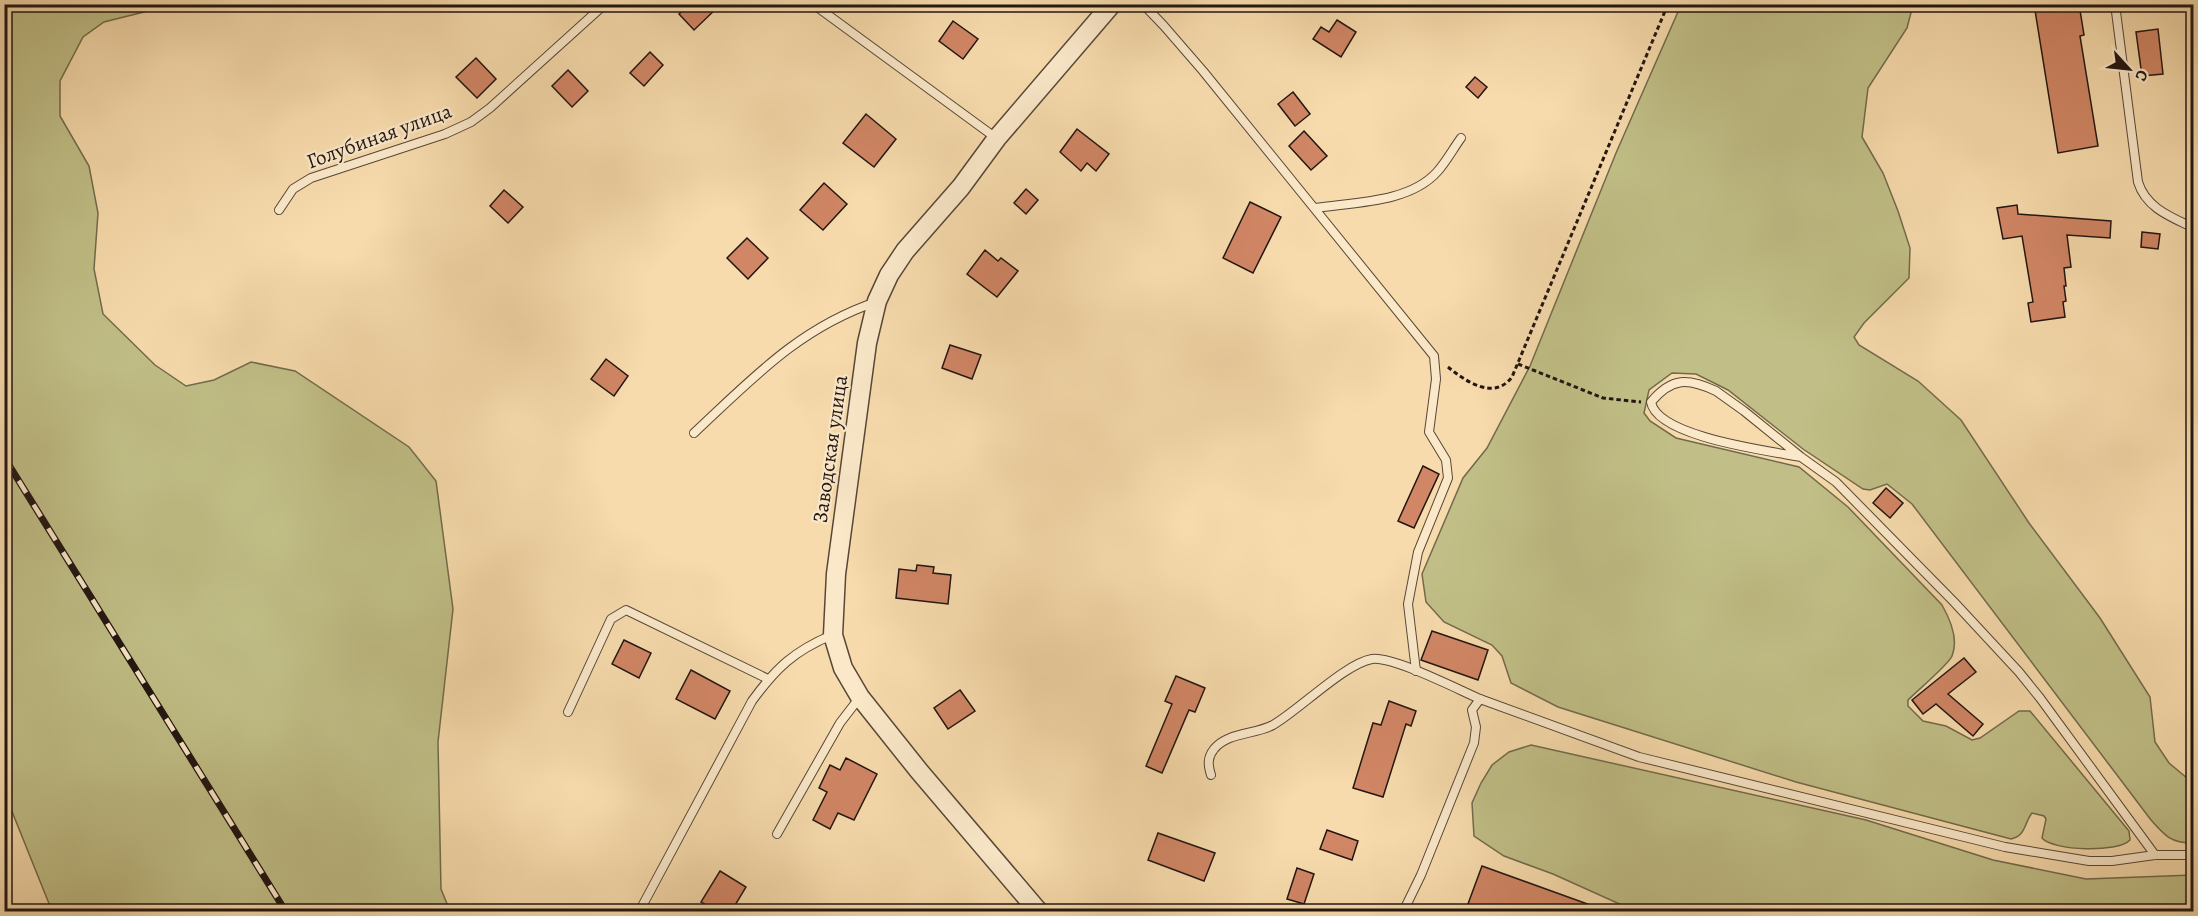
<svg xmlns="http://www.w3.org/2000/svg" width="2198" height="916" font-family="Alegreya,serif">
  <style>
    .green { fill: #c1bf87; stroke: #726a4c; stroke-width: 1.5 }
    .building { fill: #d18665; stroke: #221612; stroke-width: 1.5 }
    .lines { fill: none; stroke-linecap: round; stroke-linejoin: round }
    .service-casing { stroke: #574738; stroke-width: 10 }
    .tertiary-casing { stroke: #574738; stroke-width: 21 }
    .path { stroke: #221612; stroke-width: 3; stroke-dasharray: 4.5 3; stroke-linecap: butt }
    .service { stroke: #fae8c9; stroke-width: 8 }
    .tertiary { stroke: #fae8c9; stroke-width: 18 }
    .rail-casing { stroke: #221612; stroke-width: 7 }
    .rail { stroke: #fae8c9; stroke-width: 4.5; stroke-dasharray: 14; stroke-linecap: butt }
    .labels { text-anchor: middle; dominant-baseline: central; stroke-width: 4.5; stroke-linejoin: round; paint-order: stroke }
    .street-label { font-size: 21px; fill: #221612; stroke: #fae8c9 }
  </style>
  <rect width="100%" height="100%" fill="#f7dbac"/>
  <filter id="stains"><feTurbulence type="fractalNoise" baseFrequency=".00333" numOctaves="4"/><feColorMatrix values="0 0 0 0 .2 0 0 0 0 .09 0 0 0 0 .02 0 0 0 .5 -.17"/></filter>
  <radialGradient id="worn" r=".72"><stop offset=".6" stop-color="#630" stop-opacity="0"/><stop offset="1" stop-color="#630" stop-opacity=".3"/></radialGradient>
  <g class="green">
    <path d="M4,5H172L104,22L83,37L60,81V116L89,166L98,213L94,269L103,314L155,365L186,386L214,380L251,362L295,371L409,447L436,481L453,609L438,742L441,889L450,911H52L9,804L4,751Z"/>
    <path d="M1681,5H1913L1907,28L1868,88L1862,137L1883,173L1898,211L1910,248L1909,278L1864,323L1854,337L1859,345L1918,381L1961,420L2029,523L2100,618L2150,697L2155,742L2169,763L2193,783V843C2171,843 2165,836 2151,820L1912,504L1887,484L1870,490L1863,489L1803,449L1728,390L1696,374L1672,373L1649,390L1644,413L1650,421L1676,438L1799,467L1848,507L1942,605C1950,619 1959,639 1952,656C1949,664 1917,691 1908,700V706L1923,721L1946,726L1972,740L1980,738L2019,711H2030L2129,831L2130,840C2118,853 2053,851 2042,838L2046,819L2044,816L2032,813C2024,823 2026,836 2011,839L1796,782L1558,707L1511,683L1502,656L1492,645L1444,622L1426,602L1422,574L1463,478L1487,448L1530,366L1616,153Z"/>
    <path d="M1531,745L1866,820L1993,860L2086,879L2193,875V911H1635L1553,874L1504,856L1474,836L1472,803L1481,783L1492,765L1509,752Z"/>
  </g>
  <g class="building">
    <path d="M689,4H721L694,30L679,14Z"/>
    <path d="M2034,4H2079L2084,35L2080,36L2098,146L2058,153Z"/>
    <path d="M1337,20L1356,32L1341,57L1313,39L1321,27L1329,32Z"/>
    <path d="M953,21L978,39L963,59L939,41Z"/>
    <path d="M2158,29L2163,74L2142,76L2136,32Z"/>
    <path d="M650,52L663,65L644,86L630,73Z"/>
    <path d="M476,58L496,79L477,98L456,77Z"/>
    <path d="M568,70L588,91L572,107L552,86Z"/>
    <path d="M1475,77L1487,87L1478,98L1466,87Z"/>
    <path d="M1293,92L1310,114L1295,126L1278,104Z"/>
    <path d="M866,114L896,139L874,167L843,143Z"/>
    <path d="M1077,129L1109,154L1096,171L1087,163L1081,171L1060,152Z"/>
    <path d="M1304,131L1327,156L1311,170L1289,146Z"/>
    <path d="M824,183L847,204L823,230L800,210Z"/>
    <path d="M1026,189L1038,200L1026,214L1014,203Z"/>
    <path d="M504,190L523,207L508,223L490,206Z"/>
    <path d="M1250,202L1281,217L1253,273L1223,258Z"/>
    <path d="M2017,205L2018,214L2111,221L2110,238L2067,235L2071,267L2064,268L2066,286H2064L2066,301L2063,302L2065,317L2031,322L2028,303L2033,302L2022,236L2003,239L1997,208Z"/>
    <path d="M2142,232L2160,234L2158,249L2141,247Z"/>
    <path d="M747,238L768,258L748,279L727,258Z"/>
    <path d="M985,250L998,261L1001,258L1018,271L997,297L967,274Z"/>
    <path d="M950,345L981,355L972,379L942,368Z"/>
    <path d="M606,359L628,376L614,396L591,379Z"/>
    <path d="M1423,466L1439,474L1414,528L1398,521Z"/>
    <path d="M1886,488L1903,503L1890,518L1873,503Z"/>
    <path d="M917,565L934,567L933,573L951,575L948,604L896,598L899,569L916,571Z"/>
    <path d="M1432,631L1488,650L1478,680L1421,660Z"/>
    <path d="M624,640L651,653L639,678L612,664Z"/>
    <path d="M1964,658L1976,672L1948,694L1983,724L1973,736L1936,704L1923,714L1912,700Z"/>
    <path d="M691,670L730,691L715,719L676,699Z"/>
    <path d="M1176,676L1205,688L1195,712L1189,710L1162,773L1146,766L1172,704L1165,701Z"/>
    <path d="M960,690L975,711L948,729L934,708Z"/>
    <path d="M1389,701L1416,711L1411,726L1406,724L1383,797L1353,788L1373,723L1381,725Z"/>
    <path d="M846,758L877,774L854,820L838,813L830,829L813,820L827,792L819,788L830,765L840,770Z"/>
    <path d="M1327,830L1358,841L1352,860L1320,849Z"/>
    <path d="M1158,833L1215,853L1204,881L1148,860Z"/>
    <path d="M1482,866L1604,910L1603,912H1465Z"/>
    <path d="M1297,868L1314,874L1304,904L1287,899Z"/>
    <path d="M720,871L746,887L731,912H717L701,902Z"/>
  </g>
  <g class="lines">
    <g class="service-casing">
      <g id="service">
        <path d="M813,4L996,138"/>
        <path d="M1143,4L1164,26L1203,71L1434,356L1436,379L1429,432L1446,460L1448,478L1418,552L1408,604L1416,671"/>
        <path d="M2115,4L2138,182C2146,208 2171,217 2194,228"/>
        <path d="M1315,208C1354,202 1409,203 1437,172C1446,162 1453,149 1461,138"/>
        <path d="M279,210L293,189L311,178L445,134L471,122L490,108L605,4"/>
        <path d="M694,433C752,379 799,328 876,302"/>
        <path d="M1801,457C1770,451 1657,437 1651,402C1672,377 1688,378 1716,391L1744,411L1801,457L1836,482L1954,602L2019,672L2040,698L2155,855"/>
        <path d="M568,712L611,619L626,610L768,679"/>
        <path d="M1211,775C1208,765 1207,758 1214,749C1228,732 1254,735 1273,725C1299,710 1346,663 1372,659C1393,656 1459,690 1480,699"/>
        <path d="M777,834L840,723L860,697"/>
        <path d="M639,912L752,701C776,668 794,651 832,635"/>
        <path d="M1403,912L1421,875L1474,743L1476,727L1472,710L1480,699L1639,757L2005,847L2089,861H2112L2155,855H2194"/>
      </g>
    </g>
    <g class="tertiary-casing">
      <path id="tertiary" d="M1039,912L919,771L860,697L843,668L833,635L836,574L867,343L877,301L889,275L905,251L961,187L997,138L1112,4"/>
    </g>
    <g class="path">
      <path d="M1518,364L1603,398L1641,402"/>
      <path d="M1448,367C1465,381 1494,401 1512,377L1668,4"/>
    </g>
    <use href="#service" class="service"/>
    <use href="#tertiary" class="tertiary"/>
    <g class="rail-casing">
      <path id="rail" d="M4,457L286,912"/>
    </g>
    <use href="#rail" class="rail"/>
  </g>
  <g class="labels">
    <g class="street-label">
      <text transform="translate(379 136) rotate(-20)">Голубиная улица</text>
      <text transform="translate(830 449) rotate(-82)">Заводская улица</text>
    </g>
  </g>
  <rect width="2198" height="916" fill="none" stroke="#f7dbac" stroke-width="24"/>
  <rect x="6" y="6" width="2186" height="904" fill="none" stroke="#221612" stroke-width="3"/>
  <rect x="12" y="12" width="2174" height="892" fill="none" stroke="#221612" stroke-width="1.5"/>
  <g transform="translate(2129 69) rotate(117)" stroke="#fae8c9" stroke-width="4.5" paint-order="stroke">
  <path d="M0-4.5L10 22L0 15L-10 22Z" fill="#221612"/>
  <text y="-9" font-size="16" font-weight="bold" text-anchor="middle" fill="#221612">С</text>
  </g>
  <rect width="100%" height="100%" filter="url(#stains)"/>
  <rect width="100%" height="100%" fill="url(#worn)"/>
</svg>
